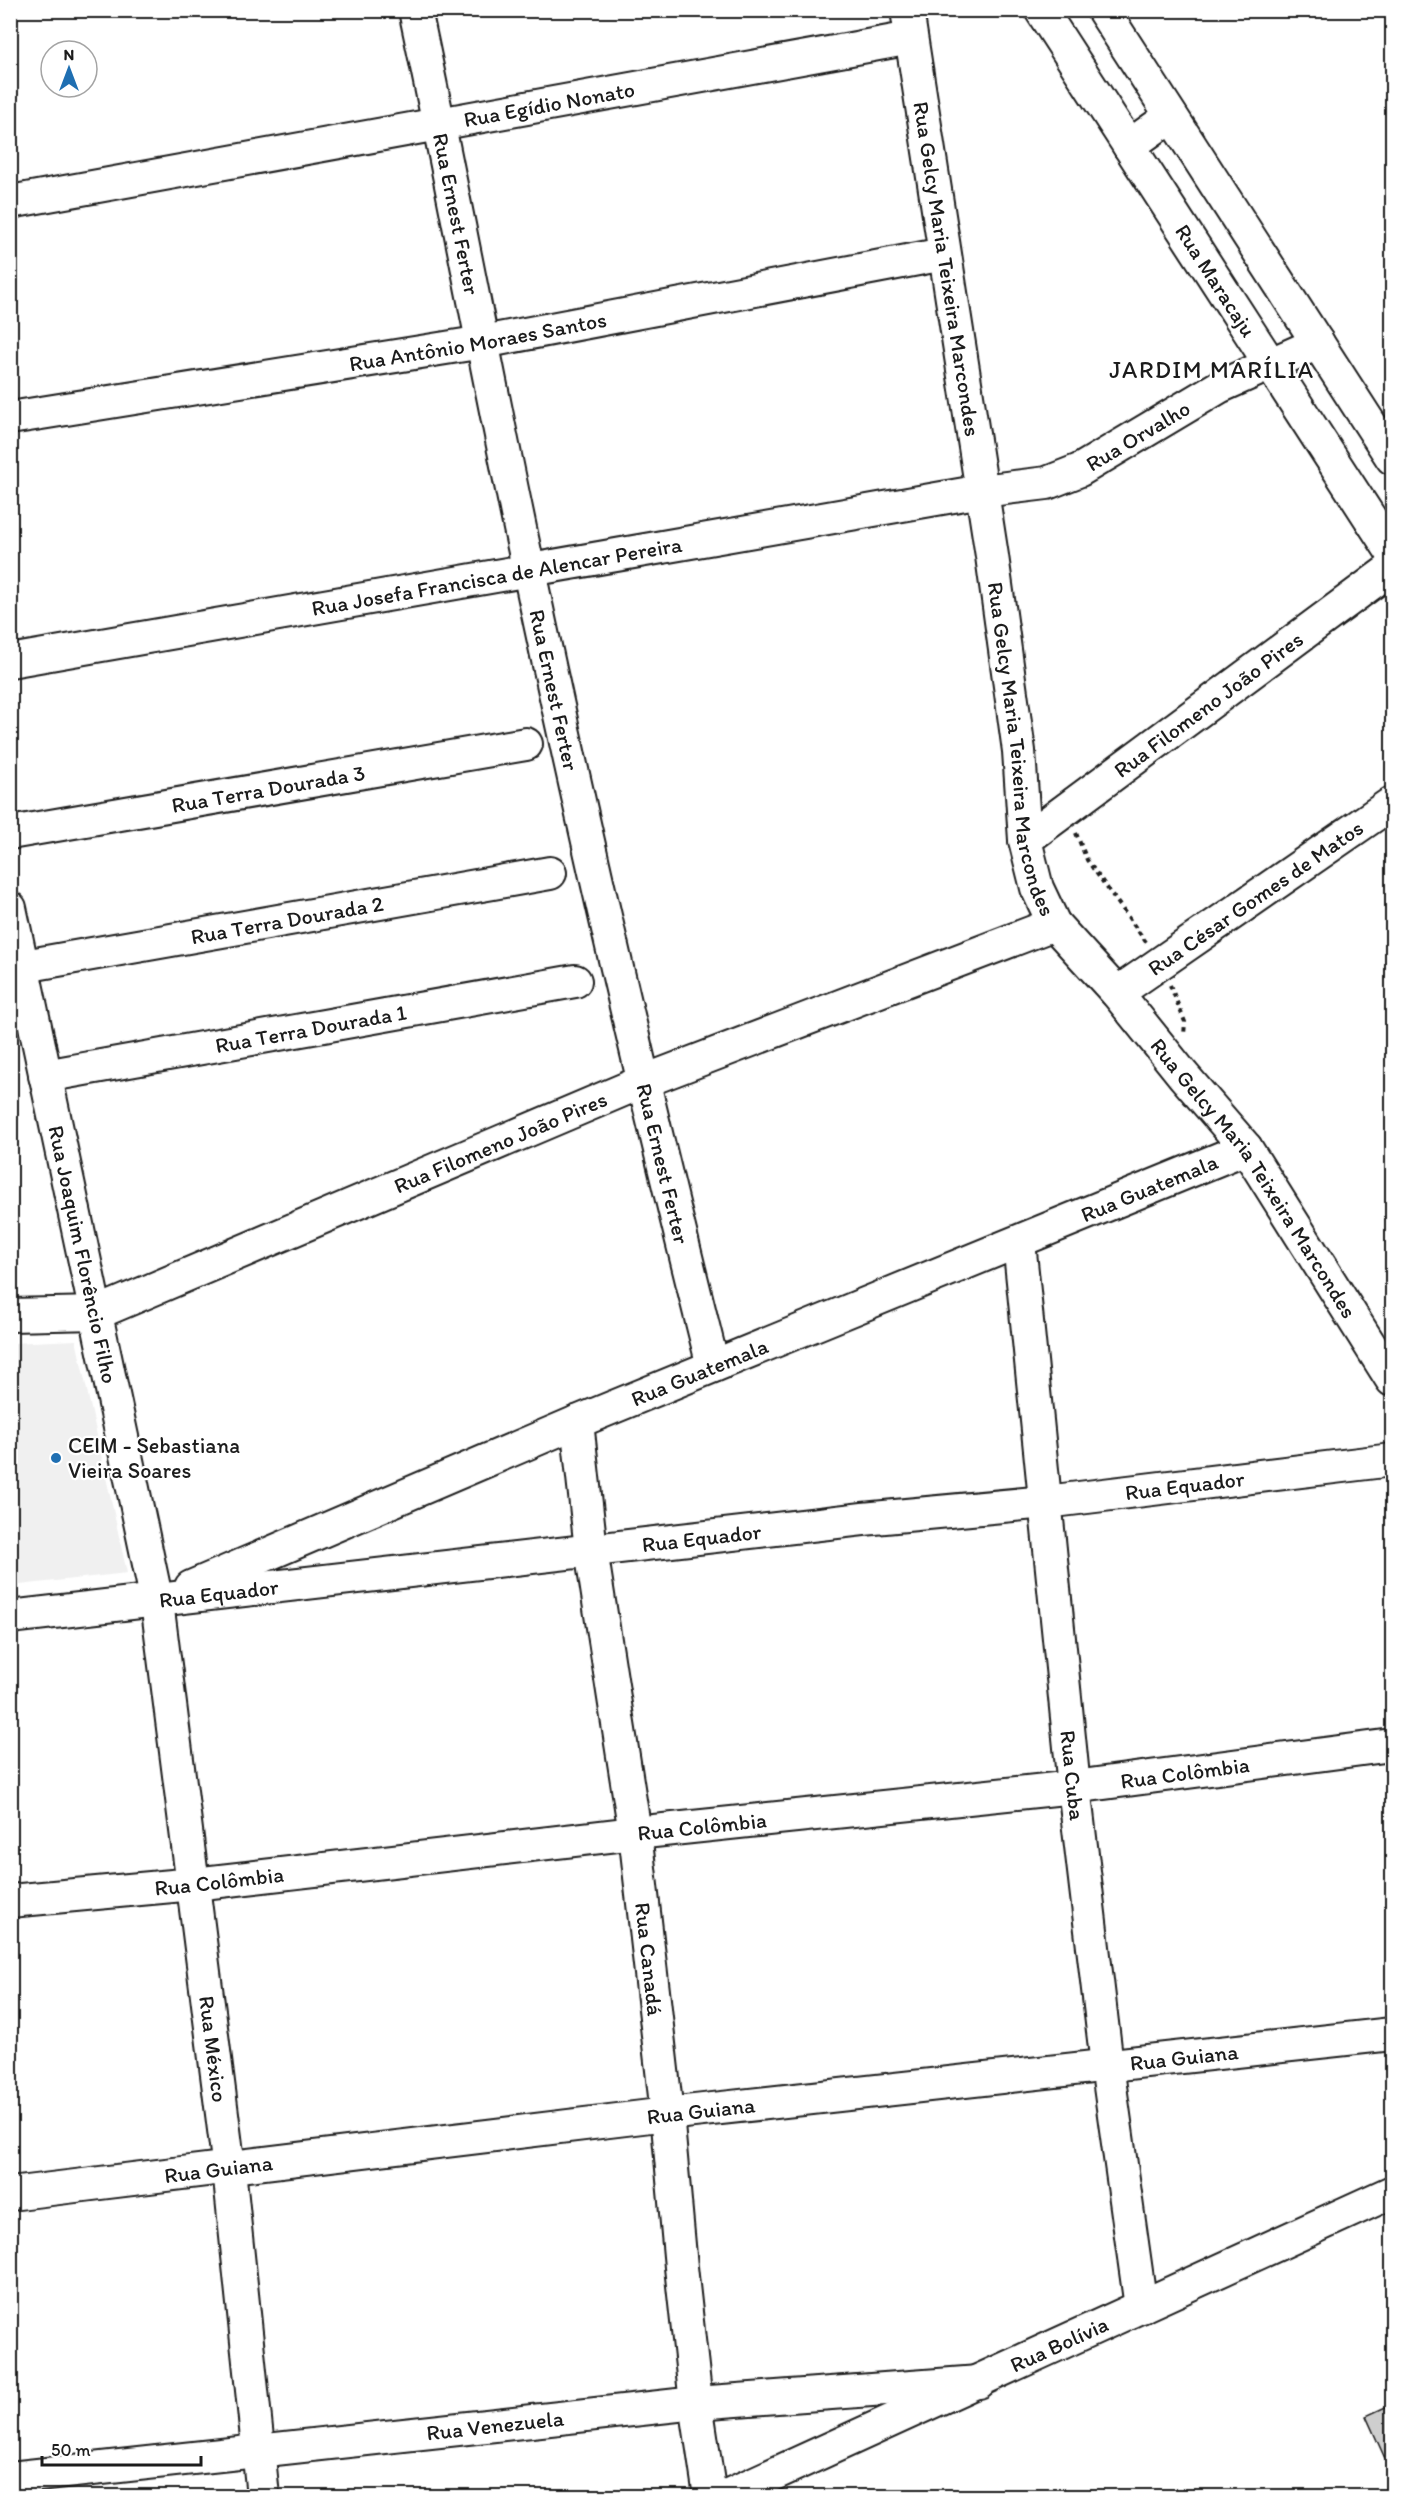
<svg xmlns="http://www.w3.org/2000/svg" width="1403" height="2507" font-family="Itim,sans-serif">
  <style>
    .built { fill: #f0f0f0 }
    .building { fill: #cecece; stroke: #1c1c1c; stroke-width: 1.5 }
    .lines { fill: none; stroke-linecap: round; stroke-linejoin: round }
    .minor-casing { stroke: #1c1c1c; stroke-width: 36 }
    .path { stroke: #1c1c1c; stroke-width: 4; stroke-dasharray: 4.5 4.5; stroke-linecap: butt }
    .minor { stroke: #fff; stroke-width: 32 }
    .poi-dot { fill: #1f6fb2; stroke: #fff; stroke-width: 2 }
    .labels { text-anchor: middle; dominant-baseline: central; stroke-width: 4.5; stroke-linejoin: round; paint-order: stroke }
    .street-label { font-size: 22px; fill: #1c1c1c; stroke: #fff }
    .poi-label { font-size: 22px; fill: #1c1c1c; stroke: #fff; text-anchor: start }
    .neighbourhood-label { font-size: 24px; letter-spacing: 1.5px; fill: #1c1c1c; stroke: #fff }
  </style>
  <rect width="100%" height="100%" fill="#fff"/>
  <filter id="ink" filterUnits="userSpaceOnUse"><feTurbulence type="fractalNoise" baseFrequency=".0167" numOctaves="2"/><feDisplacementMap in="SourceGraphic" scale="12" xChannelSelector="R" yChannelSelector="G"/><feConvolveMatrix kernelMatrix="1 2 1 2 8 2 1 2 1" color-interpolation-filters="sRGB"/></filter>
  <g filter="url(#ink)">
    <path class="built" d="M76,1340L127,1573L11,1586V1343Z"/>
    <path class="building" d="M1392,2404V2474L1366,2416Z"/>
    <g class="lines">
      <g class="minor-casing">
        <g id="minor">
          <path id="s1" d="M415,10C455,197 489,384 529,571C585,837 647,1102 713,1366"/>
          <path id="s2" d="M907,10L992,556L1019,751L1025,840L1037,888L1054,924L1117,993L1183,1075L1246,1148L1392,1380"/>
          <path id="s3" d="M1041,10L1392,552"/>
          <path d="M1103,10L1392,458"/>
          <path d="M1129,146L1171,116"/>
          <path id="s4" d="M10,202L911,38"/>
          <path id="s5" d="M10,418L483,342L944,254"/>
          <path id="s6" d="M10,661L982,491L1047,483L1080,470L1219,387L1318,343"/>
          <path id="s7" d="M10,833L526,744"/>
          <path id="s8" d="M1025,840L1392,568"/>
          <path id="s9" d="M10,908L157,1602L229,2169L263,2496"/>
          <path id="s10" d="M24,966L550,873"/>
          <path id="s11" d="M1117,993L1392,803"/>
          <path id="s12" d="M45,1076L575,981"/>
          <path id="s13" d="M1019,1242L1074,1787L1107,2065L1141,2307"/>
          <path id="s14" d="M10,1315L97,1313L642,1082L1054,924"/>
          <path id="s15" d="M577,1422L591,1550L635,1833L667,2114L681,2267L696,2403L710,2496"/>
          <path id="s16" d="M191,1587L577,1422L1246,1148"/>
          <path id="s17" d="M10,1617L863,1519L1046,1502L1392,1460"/>
          <path id="s18" d="M10,1901L194,1884L635,1833L1074,1787L1392,1745"/>
          <path id="s19" d="M10,2194L667,2114L1392,2034"/>
          <path id="s20" d="M10,2478L696,2403L979,2382"/>
          <path id="s21" d="M726,2496L1392,2192"/>
        </g>
      </g>
      <g class="path">
        <path d="M1076,833L1087,860L1146,942"/>
        <path d="M1170,985L1185,1022L1184,1035"/>
      </g>
      <use href="#minor" class="minor"/>
    </g>
  </g>
  <circle class="poi-dot" cx="56" cy="1458" r="6"/>
  <g class="labels">
    <g class="street-label">
      <text stroke="none"><textPath href="#s4" startOffset="548">Rua Egídio Nonato</textPath></text>
      <text stroke="none"><textPath href="#s1" startOffset="208">Rua Ernest Ferter</textPath></text>
      <text stroke="none"><textPath href="#s2" startOffset="262">Rua Gelcy Maria Teixeira Marcondes</textPath></text>
      <text stroke="none"><textPath href="#s3" startOffset="322">Rua Maracaju</textPath></text>
      <text stroke="none"><textPath href="#s5" startOffset="474">Rua Antônio Moraes Santos</textPath></text>
      <text stroke="none"><textPath href="#s6" startOffset="1155">Rua Orvalho</textPath></text>
      <text stroke="none"><textPath href="#s6" startOffset="494">Rua Josefa Francisca de Alencar Pereira</textPath></text>
      <text stroke="none"><textPath href="#s1" startOffset="694">Rua Ernest Ferter</textPath></text>
      <text stroke="none"><textPath href="#s8" startOffset="228">Rua Filomeno João Pires</textPath></text>
      <text stroke="none"><textPath href="#s2" startOffset="748">Rua Gelcy Maria Teixeira Marcondes</textPath></text>
      <text stroke="none"><textPath href="#s7" startOffset="262">Rua Terra Dourada 3</textPath></text>
      <text stroke="none"><textPath href="#s11" startOffset="168">Rua César Gomes de Matos</textPath></text>
      <text stroke="none"><textPath href="#s10" startOffset="267">Rua Terra Dourada 2</textPath></text>
      <text stroke="none"><textPath href="#s12" startOffset="270">Rua Terra Dourada 1</textPath></text>
      <text stroke="none"><textPath href="#s14" startOffset="525">Rua Filomeno João Pires</textPath></text>
      <text stroke="none"><textPath href="#s1" startOffset="1180">Rua Ernest Ferter</textPath></text>
      <text stroke="none"><textPath href="#s2" startOffset="1252">Rua Gelcy Maria Teixeira Marcondes</textPath></text>
      <text stroke="none"><textPath href="#s16" startOffset="1038">Rua Guatemala</textPath></text>
      <text stroke="none"><textPath href="#s9" startOffset="354">Rua Joaquim Florêncio Filho</textPath></text>
      <text stroke="none"><textPath href="#s16" startOffset="552">Rua Guatemala</textPath></text>
      <text stroke="none"><textPath href="#s17" startOffset="1182">Rua Equador</textPath></text>
      <text stroke="none"><textPath href="#s17" startOffset="696">Rua Equador</textPath></text>
      <text stroke="none"><textPath href="#s17" startOffset="210">Rua Equador</textPath></text>
      <text stroke="none"><textPath href="#s18" startOffset="1182">Rua Colômbia</textPath></text>
      <text stroke="none"><textPath href="#s13" startOffset="536">Rua Cuba</textPath></text>
      <text stroke="none"><textPath href="#s18" startOffset="696">Rua Colômbia</textPath></text>
      <text stroke="none"><textPath href="#s18" startOffset="210">Rua Colômbia</textPath></text>
      <text stroke="none"><textPath href="#s15" startOffset="542">Rua Canadá</textPath></text>
      <text stroke="none"><textPath href="#s9" startOffset="1160">Rua México</textPath></text>
      <text stroke="none"><textPath href="#s19" startOffset="1182">Rua Guiana</textPath></text>
      <text stroke="none"><textPath href="#s19" startOffset="696">Rua Guiana</textPath></text>
      <text stroke="none"><textPath href="#s19" startOffset="210">Rua Guiana</textPath></text>
      <text stroke="none"><textPath href="#s21" startOffset="366">Rua Bolívia</textPath></text>
      <text stroke="none"><textPath href="#s20" startOffset="488">Rua Venezuela</textPath></text>
    </g>
    <g class="poi-label">
      <text x="68" y="1445">CEIM - Sebastiana<tspan x="68" dy="25">Vieira Soares</tspan></text>
    </g>
    <g class="neighbourhood-label">
      <text x="1212" y="369">JARDIM MARÍLIA</text>
    </g>
  </g>
  <rect width="1403" height="2507" fill="none" stroke="#fff" stroke-width="36"/>
  <rect x="18" y="18" width="1367" height="2471" fill="none" stroke="#1c1c1c" stroke-width="2" filter="url(#ink)"/>
  <g transform="translate(69 69)"><circle r="28" fill="#ffffff" stroke="#a4a4a4" stroke-width="1.5"/>
  <path d="M0-4.5L10 22L0 15L-10 22Z" fill="#1f6fb2"/>
  <text y="-9" font-size="16" font-weight="bold" text-anchor="middle" fill="#1c1c1c">N</text>
  </g>
  <path d="M42 2456v9h159v-9" fill="none" stroke="#1c1c1c" stroke-width="3"/>
  <text x="51" y="2456" font-size="18" fill="#1c1c1c" stroke="#ffffff" stroke-width="4.5" paint-order="stroke">50 m</text>
</svg>
